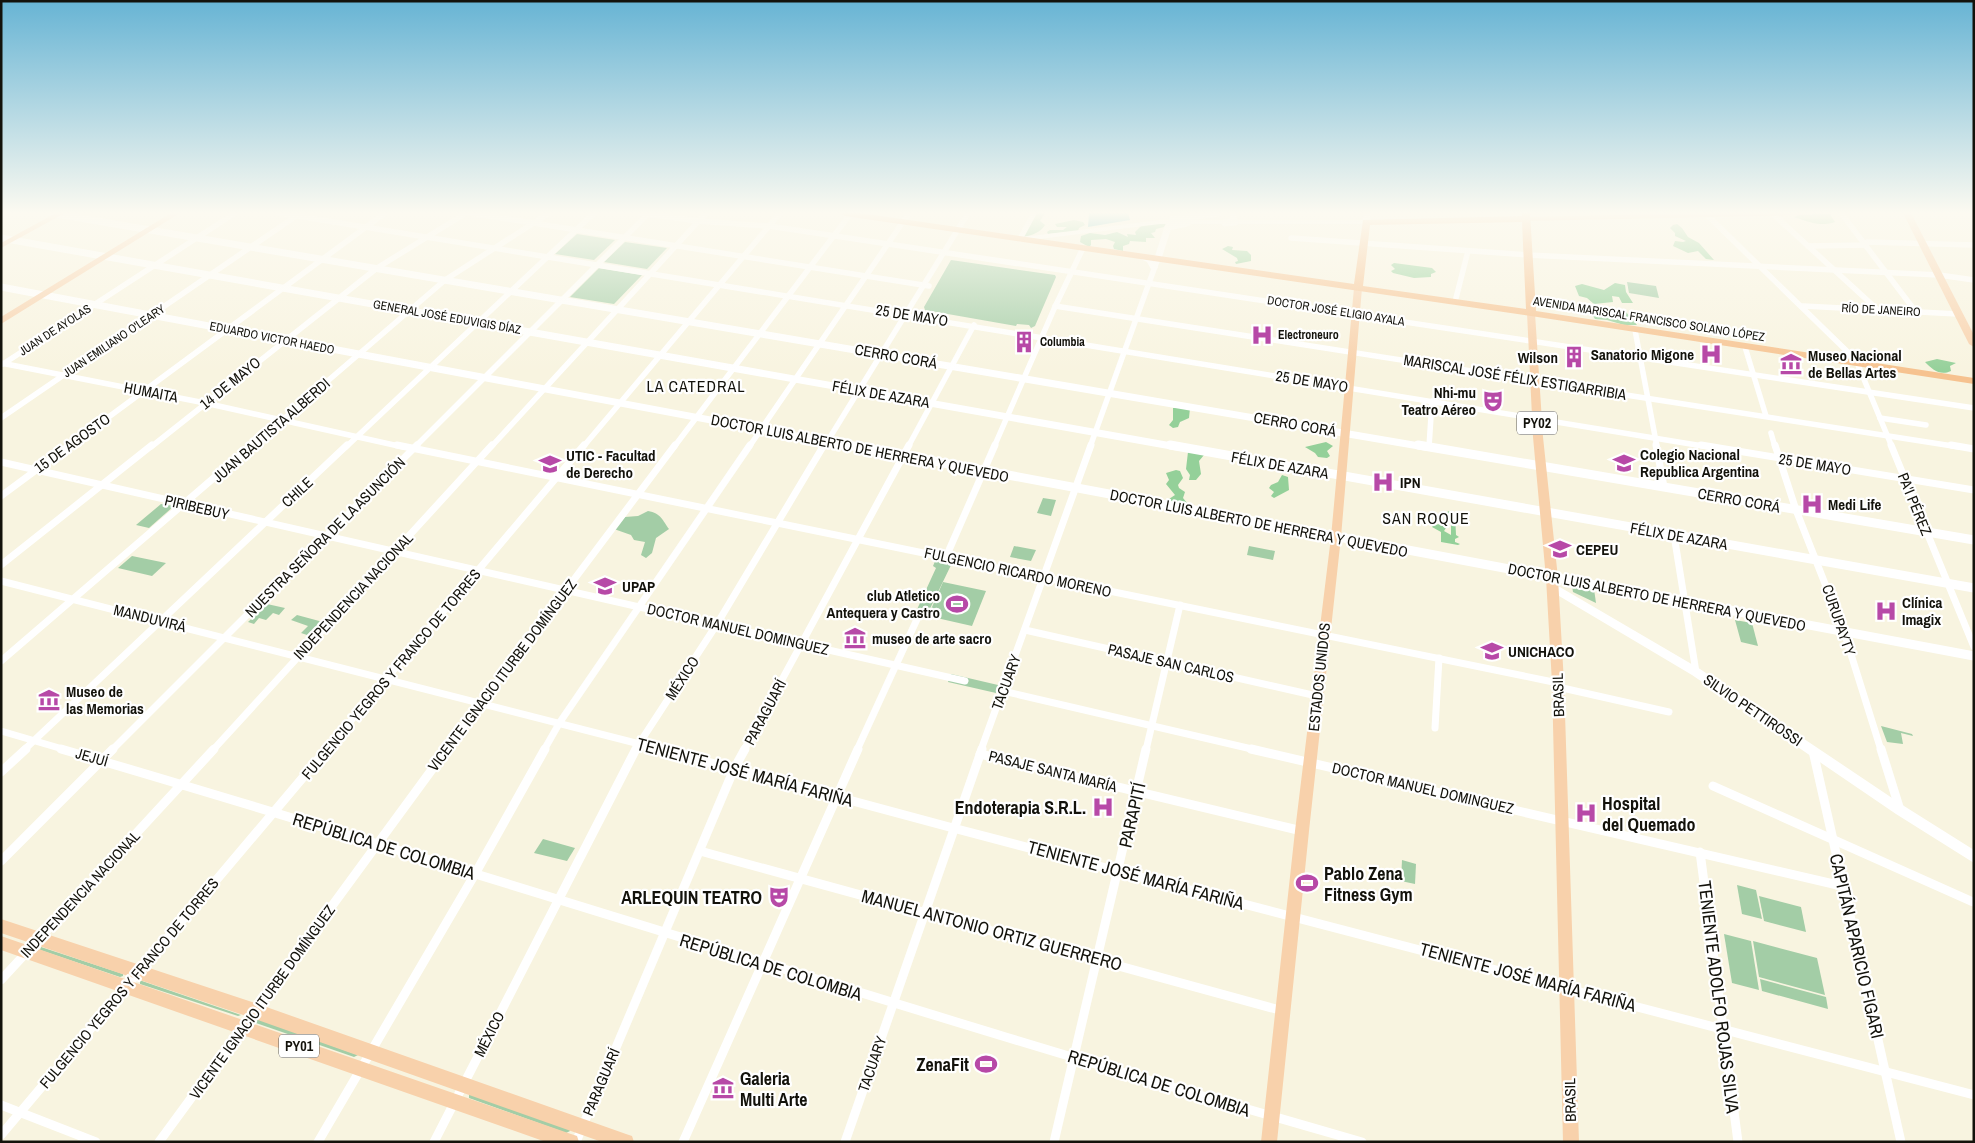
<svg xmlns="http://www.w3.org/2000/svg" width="1975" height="1143" font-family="'Archivo Narrow',sans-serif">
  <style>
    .green { fill: #a3cda6 }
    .forest { fill: #94d099 }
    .water { fill: #47b4b6 }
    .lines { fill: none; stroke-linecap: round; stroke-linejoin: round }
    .minor-far2 { stroke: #fff; stroke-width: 5.5 }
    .minor-far1 { stroke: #fff; stroke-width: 7 }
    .minor { stroke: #fff; stroke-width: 9 }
    .tertiary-far1 { stroke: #fff; stroke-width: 7 }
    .tertiary { stroke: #fff; stroke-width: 9 }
    .secondary { fill: #fff; fill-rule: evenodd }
    .primary { fill: #f8d1ab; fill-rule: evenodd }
    .trunk { fill: #f6c28f; fill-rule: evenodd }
    .labels { text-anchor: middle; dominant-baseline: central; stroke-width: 4.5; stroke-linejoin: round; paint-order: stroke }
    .far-street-label { font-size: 12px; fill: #13120b; stroke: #fff }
    .far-poi-label { font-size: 12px; font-weight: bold; fill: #13120b; stroke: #fff; text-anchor: start }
    .shield { fill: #fff; stroke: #5a5954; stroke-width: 1 }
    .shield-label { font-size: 14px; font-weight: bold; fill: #13120b }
    .street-label { font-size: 15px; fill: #13120b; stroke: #fff }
    .poi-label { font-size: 15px; font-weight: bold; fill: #13120b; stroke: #fff; text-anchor: start }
    .neighbourhood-label { font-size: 16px; letter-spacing: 1px; fill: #13120b; stroke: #fff }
    .near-street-label { font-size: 18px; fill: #13120b; stroke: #fff }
    .near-poi-label { font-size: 18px; font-weight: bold; fill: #13120b; stroke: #fff; text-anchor: start }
  </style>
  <rect width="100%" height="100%" fill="#f8f4e0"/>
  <g class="green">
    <path d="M577,234L615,240L594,260L555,254Z"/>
    <path d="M625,242L667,248L647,269L604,262Z"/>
    <path d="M951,260L1055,275L1056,277L1035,326L1031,328L1029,325L1017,324L1016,326L925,310L924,307Z"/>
    <path d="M599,268L642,275L614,304L570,297Z"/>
    <path d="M1627,282L1656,286L1659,298L1629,293Z"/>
    <path d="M1043,498L1056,500L1051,516L1037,513Z"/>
    <path d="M161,504L174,506L149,528L136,525Z"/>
    <path d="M648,511C661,513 663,521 669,529L656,538L652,553L646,558L641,555L645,542L634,540L631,535L614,529L625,517L638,516Z"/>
    <path d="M1014,546L1036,550L1031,561L1010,557Z"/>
    <path d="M1249,546L1275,551L1273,560L1247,555Z"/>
    <path d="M132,556L166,563L152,576L118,568Z"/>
    <path d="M936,559L952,563L925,619L914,616L936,568L933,566Z"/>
    <path d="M943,582L986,591L972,626L928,616Z"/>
    <path d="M1572,586L1594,589L1596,603L1573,592Z"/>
    <path d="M267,604L285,608L279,615L273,613L266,620L259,618L254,624L248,622Z"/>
    <path d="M297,615L323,622L307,635L301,633L308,626L291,620Z"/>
    <path d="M1735,620L1752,623L1758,646L1741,642Z"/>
    <path d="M951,674L998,685L996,693L948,682Z"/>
    <path d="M1881,726L1912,734L1913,736L1901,733L1903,744L1887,742Z"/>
    <path d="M543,839L575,848L567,861L534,853Z"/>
    <path d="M1402,860L1416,864L1415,884L1401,881Z"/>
    <path d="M1737,885L1756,890L1762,919L1742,914Z"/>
    <path d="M1759,896L1801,907L1806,932L1764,921Z"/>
    <path d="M1724,934L1751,941L1759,990L1732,983Z"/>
    <path d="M1753,941L1817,958L1825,995L1759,977Z"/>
    <path d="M41,947L123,974V976L120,977L40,950Z"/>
    <path d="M1760,979L1826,997L1828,1009L1762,991Z"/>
    <path d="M140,981H142L241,1015L238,1016L140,984Z"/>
    <path d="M258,1019L358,1055L354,1057L256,1023Z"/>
    <path d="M469,1094L569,1129L570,1131L566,1133L469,1098Z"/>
  </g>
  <g class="forest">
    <path d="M1031,213H1045L1040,221L1045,225C1040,233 1032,235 1023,237Z"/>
    <path d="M1812,213L1830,214L1835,222C1821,227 1808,222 1794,217L1801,214L1812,215Z"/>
    <path d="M1074,220L1083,222L1085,225L1079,228L1078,231L1048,234L1047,232L1050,230H1063L1067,227H1057L1055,224Z"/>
    <path d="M1152,224H1166L1164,227L1156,229L1155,232L1151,233L1155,238H1146V242L1130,241L1129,244L1123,246V251L1114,249L1113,246L1115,242L1106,239L1091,240V245L1089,247L1080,242L1081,236L1090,233L1105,235L1117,232L1128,237L1127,234L1136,235L1135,232L1142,225Z"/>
    <path d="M1673,225L1677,224L1682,228L1688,237L1699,243L1714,260L1706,259L1698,251L1688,253L1673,246L1675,241L1683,242L1686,241L1675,236V233L1670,228Z"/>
    <path d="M1228,246L1233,247L1232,250L1247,251L1251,255V261L1236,264L1235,262L1238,261L1237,258L1222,249Z"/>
    <path d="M1394,263L1432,268L1436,272L1431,274V277L1414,278L1393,273L1391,271L1395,269L1391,265Z"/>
    <path d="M1615,283L1625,285L1626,292L1633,303H1622L1619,297L1612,296L1613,302L1594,304L1587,298L1579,296L1575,286L1582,284L1604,290Z"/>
    <path d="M1599,311L1615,319L1621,317L1622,312H1626L1637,325H1624L1607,320L1595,319L1593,316V312Z"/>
    <path d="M1937,359L1956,363L1950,366L1951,371C1940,376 1933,370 1925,362Z"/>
    <path d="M1173,408H1190L1189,418L1180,422L1178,427L1173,428L1169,425L1173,420Z"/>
    <path d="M1326,442L1333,446L1327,451L1330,456L1327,458L1318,457L1315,453L1305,447Z"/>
    <path d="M1188,452L1204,455L1199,461L1201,474L1196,480H1189L1190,475L1186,469Z"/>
    <path d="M1176,470L1180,471L1183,478L1178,485L1179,488L1185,492L1183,498L1188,504L1169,503V499L1175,495L1166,484L1169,480L1166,473Z"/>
    <path d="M1282,475L1288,477L1289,490L1274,498L1271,496L1274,492L1269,488L1271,485L1278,482Z"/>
    <path d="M1449,511L1455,514L1456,535L1459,537L1455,539V542L1460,544L1458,545L1441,542V532L1432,527L1433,525L1440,524L1446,528L1444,531L1451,535V520L1446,513Z"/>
  </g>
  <path class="water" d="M1089,213H1128L1130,220L1088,227Z"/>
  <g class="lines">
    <g class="minor-far2">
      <path d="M279,213L1709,447"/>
      <path d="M470,213L929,286"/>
      <path d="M640,213L698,221L769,226L1974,408"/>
      <path d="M1705,213L1856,360L1892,447"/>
      <path d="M1772,213L1878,310"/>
      <path d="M1841,213L1916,312"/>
      <path d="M1291,238L1528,255L1939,275L1974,280"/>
      <path d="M1020,239L1034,213"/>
      <path d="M1808,246L1866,245L1867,242L1974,245"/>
      <path d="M1455,302L1468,251"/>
      <path d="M1055,306L1959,447"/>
      <path d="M1803,306L1958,314"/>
      <path d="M1635,330L1657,447"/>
      <path d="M1745,347L1766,416"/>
      <path d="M1,363L205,403L403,447"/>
      <path d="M3,364L235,213"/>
      <path d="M1,418L299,214"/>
      <path d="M1880,418L1926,425"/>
      <path d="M1771,433L1775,447"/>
      <path d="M68,447L385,213"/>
      <path d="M151,447L377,268L466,213"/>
      <path d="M251,447L445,280L549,213"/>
      <path d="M346,447L594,213"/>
      <path d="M415,447L649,213"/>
      <path d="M491,447L706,213"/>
      <path d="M583,447L780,213"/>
      <path d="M674,447L851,213"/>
      <path d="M749,447L909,213"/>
      <path d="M824,447L968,213"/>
      <path d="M908,447L974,325"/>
      <path d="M994,447L1054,309L1083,248"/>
      <path d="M1090,447L1158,258"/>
      <path d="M1429,447L1432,401"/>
    </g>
    <g class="minor-far1">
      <path d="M397,445L1558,683"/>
      <path d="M1656,445L1664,487"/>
      <path d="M1701,445L1974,490"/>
      <path d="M1775,445L1796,510L1844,632L1881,750"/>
      <path d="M1891,445L1974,647"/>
      <path d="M1951,445L1974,449"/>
      <path d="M1,462L965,681"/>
      <path d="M1,496L70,445"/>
      <path d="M1674,535L1696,672"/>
      <path d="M946,557L995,445"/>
      <path d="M1,565L152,445"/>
      <path d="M1,581L663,750"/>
      <path d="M1025,630L1317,696"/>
      <path d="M1,661L252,445"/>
      <path d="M1558,687L1669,712"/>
      <path d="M1003,691L1256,750"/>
      <path d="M1435,728L1439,658"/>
      <path d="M1,731L66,750"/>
      <path d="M24,750L347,445"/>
      <path d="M112,750L417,445"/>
      <path d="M213,750L492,445"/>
      <path d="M326,750L584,445"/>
      <path d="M446,750L675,445"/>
      <path d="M544,750L560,722L750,445"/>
      <path d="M635,750L717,624L824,445"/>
      <path d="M744,750L909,445"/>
      <path d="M857,750L918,617"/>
      <path d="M981,750L1091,445"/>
      <path d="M1146,750L1180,605"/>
    </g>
    <g class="minor">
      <path d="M61,749C496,876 926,1018 1362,1142"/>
      <path d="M659,749L953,828L1974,1095"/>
      <path d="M1251,749L1842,886"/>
      <path d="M1881,749L1900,810"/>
      <path d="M1813,751L1901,1142"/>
      <path d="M980,754L1302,831"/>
      <path d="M1,772L26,749"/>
      <path d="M1713,786L1973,902"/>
      <path d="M700,851L1283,1011"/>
      <path d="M1700,852L1738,1142"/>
      <path d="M1,861L113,749"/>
      <path d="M1,980L214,749"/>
      <path d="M1,1105L96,1142"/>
      <path d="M1,1135L327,749"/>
      <path d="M159,1142L447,749"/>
      <path d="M318,1142L475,874L545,749"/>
      <path d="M434,1142L636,749"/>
      <path d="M576,1142L734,769L745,749"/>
      <path d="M683,1142L858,749"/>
      <path d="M845,1142L982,749"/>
      <path d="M1054,1142L1146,749"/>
    </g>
    <g class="tertiary-far1">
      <path d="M50,213L1425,447"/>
      <path d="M1173,219L1218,213"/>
      <path d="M1366,222L1367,213"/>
      <path d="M1225,223L1235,222L1232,213"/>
      <path d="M1,238L1177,447"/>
      <path d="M1158,258L1168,227L1187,223"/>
      <path d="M1,287L855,447"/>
    </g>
    <g class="tertiary">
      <path d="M848,445L1974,656"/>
      <path d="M1170,445L1974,588"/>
      <path d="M1418,445L1974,540"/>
    </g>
    <g class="secondary">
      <path d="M1160,220H1366L1369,222L1366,224H1160L1023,241L1019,239L1023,237Z"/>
      <path d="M1139,254C1148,253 1153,261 1158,267L1157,269H1151L1147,262L1139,258Z"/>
      <path d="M1553,583L1700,669L1904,806L1974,850V863L1896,814L1692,675L1549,590L1548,587L1549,584Z"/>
    </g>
    <g class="primary">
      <path d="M56,213H65L1,248V243Z"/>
      <path d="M171,213H180L1,324V317Z"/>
      <path d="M1714,213H1806L1802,215L1526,221L1522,219L1526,217Z"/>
      <path d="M1903,213H1911L1974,335V347L1969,344Z"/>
      <path d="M1358,285L1362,288L1341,537L1309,831L1277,1142H1261L1295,831L1331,537L1354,288Z"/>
      <path d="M1531,310L1535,313L1543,437L1558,578L1564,683L1579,1142H1563L1552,683L1546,578L1533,437L1527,313Z"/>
      <path d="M1,919L255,1003L626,1134L632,1136L634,1142H602L255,1019L1,933Z"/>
      <path d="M1,936L571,1134L577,1136L579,1142H546L1,950Z"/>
    </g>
    <path class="trunk" d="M841,213H860L1354,284L1363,220L1522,216V213H1530L1536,311L1974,378V384L1531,316L845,216ZM1522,222L1526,309L1363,286L1370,225Z"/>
  </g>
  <linearGradient id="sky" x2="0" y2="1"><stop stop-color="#67b4d4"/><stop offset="0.57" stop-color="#fcfaf1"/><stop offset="1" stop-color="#fcfaf1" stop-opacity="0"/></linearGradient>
  <rect width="1975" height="373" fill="url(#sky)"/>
  <defs>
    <g id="hospital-bare" transform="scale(1.725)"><path d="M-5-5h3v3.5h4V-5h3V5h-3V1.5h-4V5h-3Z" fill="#b749a7" stroke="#fff" stroke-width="2.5" paint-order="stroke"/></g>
    <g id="building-bare" transform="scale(1.725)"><path d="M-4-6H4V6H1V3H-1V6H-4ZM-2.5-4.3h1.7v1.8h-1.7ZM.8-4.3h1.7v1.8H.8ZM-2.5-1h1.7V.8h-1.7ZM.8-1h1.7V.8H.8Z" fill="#b749a7" stroke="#fff" stroke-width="2.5" paint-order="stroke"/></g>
    <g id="museum-bare" transform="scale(1.725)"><path d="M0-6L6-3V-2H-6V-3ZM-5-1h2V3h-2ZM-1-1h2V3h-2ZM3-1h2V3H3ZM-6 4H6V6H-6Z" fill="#b749a7" stroke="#fff" stroke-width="2.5" paint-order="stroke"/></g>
    <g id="theatre-bare" transform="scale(1.725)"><path d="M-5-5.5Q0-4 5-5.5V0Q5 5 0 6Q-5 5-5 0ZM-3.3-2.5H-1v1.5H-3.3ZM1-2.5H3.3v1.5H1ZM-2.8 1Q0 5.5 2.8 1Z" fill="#b749a7" stroke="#fff" stroke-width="2.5" paint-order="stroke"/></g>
    <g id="university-bare" transform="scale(1.725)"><path d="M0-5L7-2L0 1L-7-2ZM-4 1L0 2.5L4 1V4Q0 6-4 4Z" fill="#b749a7" stroke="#fff" stroke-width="2.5" paint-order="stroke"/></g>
    <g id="stadium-bare" transform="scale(1.725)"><path d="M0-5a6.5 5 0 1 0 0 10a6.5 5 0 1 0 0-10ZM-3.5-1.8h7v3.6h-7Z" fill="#b749a7" stroke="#fff" stroke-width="2.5" paint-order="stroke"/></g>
  </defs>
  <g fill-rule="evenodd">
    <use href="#hospital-bare" x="1262" y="335"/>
    <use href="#building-bare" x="1024" y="342"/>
    <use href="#hospital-bare" x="1711" y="354"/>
    <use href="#building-bare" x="1574" y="357"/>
    <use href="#museum-bare" x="1791" y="364"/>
    <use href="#theatre-bare" x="1493" y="401"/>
    <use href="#university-bare" x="1624" y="463"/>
    <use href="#university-bare" x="550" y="464"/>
    <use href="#hospital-bare" x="1383" y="482"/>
    <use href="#hospital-bare" x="1812" y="504"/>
    <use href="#university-bare" x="1560" y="549"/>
    <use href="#university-bare" x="605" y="586"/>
    <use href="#stadium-bare" x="957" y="604"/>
    <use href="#hospital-bare" x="1886" y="611"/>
    <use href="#museum-bare" x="855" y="638"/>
    <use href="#university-bare" x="1492" y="651"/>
    <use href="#museum-bare" x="49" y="700"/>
    <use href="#hospital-bare" x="1103" y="807"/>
    <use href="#hospital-bare" x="1586" y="813"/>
    <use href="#stadium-bare" x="1307" y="883"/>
    <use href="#theatre-bare" x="779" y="897"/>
    <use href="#stadium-bare" x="986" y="1064"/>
    <use href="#museum-bare" x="723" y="1088"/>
  </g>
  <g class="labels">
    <g class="far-street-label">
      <text transform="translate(1881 310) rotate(3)">RÍO DE JANEIRO</text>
      <text transform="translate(1336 311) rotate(9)">DOCTOR JOSÉ ELIGIO AYALA</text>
      <text transform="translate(447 317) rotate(10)">GENERAL JOSÉ EDUVIGIS DÍAZ</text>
      <text transform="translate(1649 319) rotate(9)">AVENIDA MARISCAL FRANCISCO SOLANO LÓPEZ</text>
      <text transform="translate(55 330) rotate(-33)">JUAN DE AYOLAS</text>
      <text transform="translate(272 338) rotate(11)">EDUARDO VICTOR HAEDO</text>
      <text transform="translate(114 341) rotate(-34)">JUAN EMILIANO O'LEARY</text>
    </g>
    <g class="far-poi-label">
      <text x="1278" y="335">Electroneuro</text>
      <text x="1040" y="342">Columbia</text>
    </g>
    <g class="shield">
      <rect x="1517" y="411.5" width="40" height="23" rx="4"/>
      <rect x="279" y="1034.5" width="40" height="23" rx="4"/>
    </g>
    <g class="shield-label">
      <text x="1537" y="423">PY02</text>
      <text x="299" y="1046">PY01</text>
    </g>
    <g class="street-label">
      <text transform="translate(912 315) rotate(9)">25 DE MAYO</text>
      <text transform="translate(896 356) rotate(10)">CERRO CORÁ</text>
      <text transform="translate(1515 377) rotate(9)">MARISCAL JOSÉ FÉLIX ESTIGARRIBIA</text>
      <text transform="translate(1312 381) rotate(9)">25 DE MAYO</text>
      <text transform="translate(230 383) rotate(-39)">14 DE MAYO</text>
      <text transform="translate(151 392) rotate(11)">HUMAITA</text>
      <text transform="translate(881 394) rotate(10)">FÉLIX DE AZARA</text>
      <text transform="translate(1295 424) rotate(10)">CERRO CORÁ</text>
      <text transform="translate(271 430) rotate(-41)">JUAN BAUTISTA ALBERDI</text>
      <text transform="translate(72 443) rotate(-36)">15 DE AGOSTO</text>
      <text transform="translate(860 448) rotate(11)">DOCTOR LUIS ALBERTO DE HERRERA Y QUEVEDO</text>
      <text transform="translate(1815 464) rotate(9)">25 DE MAYO</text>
      <text transform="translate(1280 465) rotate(10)">FÉLIX DE AZARA</text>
      <text transform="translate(297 492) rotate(-43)">CHILE</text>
      <text transform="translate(1739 500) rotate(10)">CERRO CORÁ</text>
      <text transform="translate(1915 504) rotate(68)">PA'I PÉREZ</text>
      <text transform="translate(197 507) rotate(13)">PIRIBEBUY</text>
      <text transform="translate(1259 523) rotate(11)">DOCTOR LUIS ALBERTO DE HERRERA Y QUEVEDO</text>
      <text transform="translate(1679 536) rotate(10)">FÉLIX DE AZARA</text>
      <text transform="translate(325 537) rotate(-45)">NUESTRA SEÑORA DE LA ASUNCIÓN</text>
      <text transform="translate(1018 572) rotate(12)">FULGENCIO RICARDO MORENO</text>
      <text transform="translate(353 596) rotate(-47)">INDEPENDENCIA NACIONAL</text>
      <text transform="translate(1657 597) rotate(11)">DOCTOR LUIS ALBERTO DE HERRERA Y QUEVEDO</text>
      <text transform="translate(150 618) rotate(14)">MANDUVIRÁ</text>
      <text transform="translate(1839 620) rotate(71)">CURUPAYTY</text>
      <text transform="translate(738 629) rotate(13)">DOCTOR MANUEL DOMINGUEZ</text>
      <text transform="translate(1171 663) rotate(13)">PASAJE SAN CARLOS</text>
      <text transform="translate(391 674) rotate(-50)">FULGENCIO YEGROS Y FRANCO DE TORRES</text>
      <text transform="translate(502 675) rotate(-53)">VICENTE IGNACIO ITURBE DOMÍNGUEZ</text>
      <text transform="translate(1319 677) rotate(-84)">ESTADOS UNIDOS</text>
      <text transform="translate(682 678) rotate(-57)">MÉXICO</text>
      <text transform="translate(1006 682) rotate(-70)">TACUARY</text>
      <text transform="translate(1558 695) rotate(-92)">BRASIL</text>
      <text transform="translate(1753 710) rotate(34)">SILVIO PETTIROSSI</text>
      <text transform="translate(765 712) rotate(-62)">PARAGUARÍ</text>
      <text transform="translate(92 757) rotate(16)">JEJUÍ</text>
      <text transform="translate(1053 771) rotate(14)">PASAJE SANTA MARÍA</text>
      <text transform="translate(1423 788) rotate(13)">DOCTOR MANUEL DOMINGUEZ</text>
      <text transform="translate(80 894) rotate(-47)">INDEPENDENCIA NACIONAL</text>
      <text transform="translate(129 983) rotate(-50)">FULGENCIO YEGROS Y FRANCO DE TORRES</text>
      <text transform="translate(262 1002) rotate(-54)">VICENTE IGNACIO ITURBE DOMÍNGUEZ</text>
      <text transform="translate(489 1034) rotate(-63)">MÉXICO</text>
      <text transform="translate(872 1064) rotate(-71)">TACUARY</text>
      <text transform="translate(601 1082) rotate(-67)">PARAGUARÍ</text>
      <text transform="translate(1570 1100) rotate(-91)">BRASIL</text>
    </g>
    <g class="poi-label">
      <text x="1694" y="354" text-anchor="end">Sanatorio Migone</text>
      <text x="1808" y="355">Museo Nacional<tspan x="1808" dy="17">de Bellas Artes</tspan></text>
      <text x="1558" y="357" text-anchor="end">Wilson</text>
      <text x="1476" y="392" text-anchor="end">Nhi-mu<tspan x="1476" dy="17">Teatro Aéreo</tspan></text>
      <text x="1640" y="454">Colegio Nacional<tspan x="1640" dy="17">Republica Argentina</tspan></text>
      <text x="566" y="455">UTIC - Facultad<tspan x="566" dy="17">de Derecho</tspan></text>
      <text x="1400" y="482">IPN</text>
      <text x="1828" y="504">Medi Life</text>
      <text x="1576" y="549">CEPEU</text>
      <text x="622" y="586">UPAP</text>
      <text x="940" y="595" text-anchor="end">club Atletico<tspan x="940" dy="17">Antequera y Castro</tspan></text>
      <text x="1902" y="602">Clínica<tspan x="1902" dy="17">Imagix</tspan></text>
      <text x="872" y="638">museo de arte sacro</text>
      <text x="1508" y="651">UNICHACO</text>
      <text x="66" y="691">Museo de<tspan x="66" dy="17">las Memorias</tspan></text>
    </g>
    <g class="neighbourhood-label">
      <text x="696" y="386">LA CATEDRAL</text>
      <text x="1426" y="518">SAN ROQUE</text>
    </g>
    <g class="near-street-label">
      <text transform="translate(745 772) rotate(15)">TENIENTE JOSÉ MARÍA FARIÑA</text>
      <text transform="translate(1132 815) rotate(-77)">PARAPITÍ</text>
      <text transform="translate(384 846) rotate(17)">REPÚBLICA DE COLOMBIA</text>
      <text transform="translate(1136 875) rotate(15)">TENIENTE JOSÉ MARÍA FARIÑA</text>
      <text transform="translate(992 930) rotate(15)">MANUEL ANTONIO ORTIZ GUERRERO</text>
      <text transform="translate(1857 946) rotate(77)">CAPITÁN APARICIO FIGARI</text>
      <text transform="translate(771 967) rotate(17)">REPÚBLICA DE COLOMBIA</text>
      <text transform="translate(1528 977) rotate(15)">TENIENTE JOSÉ MARÍA FARIÑA</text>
      <text transform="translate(1719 997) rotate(83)">TENIENTE ADOLFO ROJAS SILVA</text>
      <text transform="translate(1159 1083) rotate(17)">REPÚBLICA DE COLOMBIA</text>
    </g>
    <g class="near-poi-label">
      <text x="1602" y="803">Hospital<tspan x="1602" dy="21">del Quemado</tspan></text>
      <text x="1086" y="807" text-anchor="end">Endoterapia S.R.L.</text>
      <text x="1324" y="873">Pablo Zena<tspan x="1324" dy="21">Fitness Gym</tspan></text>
      <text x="762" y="897" text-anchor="end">ARLEQUIN TEATRO</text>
      <text x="969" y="1064" text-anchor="end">ZenaFit</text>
      <text x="740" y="1078">Galeria<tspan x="740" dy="21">Multi Arte</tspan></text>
    </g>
  </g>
  <rect width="1975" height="1143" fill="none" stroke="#13120b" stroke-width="5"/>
</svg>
